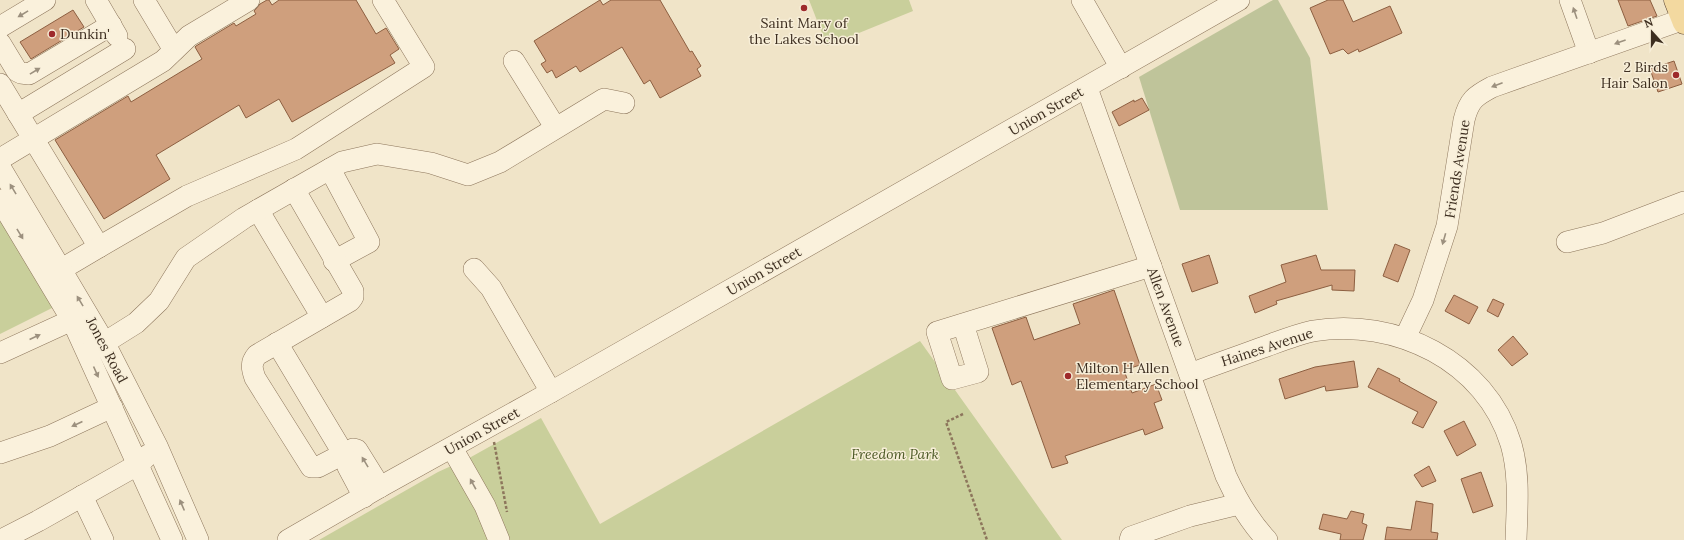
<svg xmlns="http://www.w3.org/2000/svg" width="1684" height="540" font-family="Lora,serif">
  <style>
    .green { fill: #c9cf9b }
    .cemetery { fill: #bfc49a }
    .building { fill: #cf9f7d; stroke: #8d5f41 }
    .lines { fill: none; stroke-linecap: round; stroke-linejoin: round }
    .minor-casing { stroke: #8d765c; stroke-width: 22 }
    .major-casing { stroke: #5b4430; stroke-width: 23 }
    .path { stroke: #8d765c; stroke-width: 2.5; stroke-dasharray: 3 2; stroke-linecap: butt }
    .minor { stroke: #faf1dc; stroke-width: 21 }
    .major { stroke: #f3d9a0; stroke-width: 22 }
    .oneway { fill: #9c907e }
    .poi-dot { fill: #9e2a2b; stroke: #f7eed8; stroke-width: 1.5 }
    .labels { text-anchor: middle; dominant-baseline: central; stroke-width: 3; stroke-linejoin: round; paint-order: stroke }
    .poi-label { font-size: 14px; fill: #3d2e20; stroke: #f7eed8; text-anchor: start }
    .street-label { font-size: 14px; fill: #3d2e20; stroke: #f7eed8 }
    .park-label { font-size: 14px; font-style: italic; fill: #4d5a26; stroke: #f7eed8 }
  </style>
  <rect width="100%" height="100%" fill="#f0e4c8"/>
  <g class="green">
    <path d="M809,0H909L913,11L827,46Z"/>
    <path d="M0,188L66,301L0,334Z"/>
    <path d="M920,341L1062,540H319L438,472L471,457L541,418L600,524Z"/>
  </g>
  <path class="cemetery" d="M1273,0H1278L1310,58L1328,210H1180L1139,77Z"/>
  <g class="building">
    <path d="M267,0H269L272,5L279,0H356L376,34L386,28L399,49L390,55L395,63L292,122L279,99L246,118L239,105L156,155L170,179L104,219L55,140L128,96L131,102L202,59L195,47L196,46L234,23L236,26L256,14L254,11L260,4Z"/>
    <path d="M600,0L603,5L611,0H660L690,52L692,51L701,66L697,69L701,76L660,98L650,80L644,84L622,47L580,72L576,66L556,78L552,70L547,73L541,64L546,61L534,41Z"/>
    <path d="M1328,0H1343L1353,22L1390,6L1402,33L1359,52L1358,49L1348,54L1343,49L1330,54L1310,8Z"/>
    <path d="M1618,0H1650L1657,16L1628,26Z"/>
    <path d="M73,10L84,27L31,59L20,42Z"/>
    <path d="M1674,61L1682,84L1658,92L1650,69Z"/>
    <path d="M1142,98L1149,110L1119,126L1112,112L1134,100V102Z"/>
    <path d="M1395,244L1410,250L1398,282L1383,276Z"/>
    <path d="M1209,255L1218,283L1192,292L1182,264Z"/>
    <path d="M1316,255L1321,270H1355L1354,291L1332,290V285L1276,301L1277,304L1255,313L1249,296L1286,282L1281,265Z"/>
    <path d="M1114,290L1140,365L1124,370L1132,393L1156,384L1162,400L1154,403L1163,428L1145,435L1143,429L1065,456L1068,463L1052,468L1021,381L1012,385L992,328L1026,317L1034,340L1080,324L1073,304Z"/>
    <path d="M1454,295L1478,307L1469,324L1445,311Z"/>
    <path d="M1493,299L1504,304L1498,317L1487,311Z"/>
    <path d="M1513,336L1528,354L1512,366L1498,350Z"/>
    <path d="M1354,361L1358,387L1326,391L1325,386L1285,399L1279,379L1315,367Z"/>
    <path d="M1378,368L1400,379L1399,381L1437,402L1423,428L1412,423L1418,412L1368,387Z"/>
    <path d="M1464,421L1476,445L1457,456L1444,431Z"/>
    <path d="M1429,466L1436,481L1422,487L1414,475Z"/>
    <path d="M1481,472L1493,506L1473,513L1461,479Z"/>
    <path d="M1416,501L1433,504L1431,532L1438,533L1437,540H1385L1387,527L1411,530Z"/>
    <path d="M1351,511L1364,514L1362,523L1367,525L1363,540H1340L1341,534L1319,529L1323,514L1347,519Z"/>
  </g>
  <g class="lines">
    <g class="minor-casing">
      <g id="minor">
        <path d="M96,0L117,36"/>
        <path d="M144,0L174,50"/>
        <path d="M1082,0L1121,68"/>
        <path d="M1570,0L1589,53"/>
        <path d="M0,27L45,0"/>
        <path d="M0,43L17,71L21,73L29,74L111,25"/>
        <path d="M514,61L555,127"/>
        <path d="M0,84L99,247L50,276"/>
        <path d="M1087,88L1226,476C1237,500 1249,521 1267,540"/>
        <path d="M18,114L125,49"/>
        <path d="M0,159L163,61L189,36L249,0"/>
        <path d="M0,167L104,342L157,446L198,540"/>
        <path d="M330,169L369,242L334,261"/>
        <path d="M294,189L353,291V297L350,301L257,355C250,363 252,369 255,378L311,467H318L353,449L357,450L380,487"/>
        <path d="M0,200L72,320L172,540"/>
        <path d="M258,210L322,317"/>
        <path d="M1567,242L1603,233L1684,202"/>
        <path d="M99,247L187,196L296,149L424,67L383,0"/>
        <path d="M474,269L491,288L551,392"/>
        <path d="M963,324L978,372L952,379L937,332L1151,266"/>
        <path d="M1405,338L1423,300L1447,226L1464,120C1469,100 1475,96 1492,87L1684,19"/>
        <path d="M277,343L343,453L348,467L364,497"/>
        <path d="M0,353L72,320"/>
        <path d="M88,353L136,323L159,301L186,258L244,218L342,162L377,154L431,163L468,175L500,162L604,99L624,103"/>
        <path d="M1190,374C1213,365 1237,357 1261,348C1278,342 1295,335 1313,331C1395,317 1486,361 1511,444C1520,475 1517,507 1516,540"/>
        <path d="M452,448L485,506L499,540"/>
        <path d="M0,453L50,436L112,407"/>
        <path d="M82,496L103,540"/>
        <path d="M1,540L38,521L139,464L148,455"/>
        <path d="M288,540L380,487L551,392L1239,0"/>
        <path d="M1130,540L1131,537L1190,516L1239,504"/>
      </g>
    </g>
    <g class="major-casing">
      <path id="major" d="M1675,0L1684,23"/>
    </g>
    <g class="path">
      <path d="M963,414L946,422L987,540"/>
      <path d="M494,442L507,512"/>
    </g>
    <use href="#minor" class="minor"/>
    <use href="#major" class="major"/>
  </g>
  <defs><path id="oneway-solid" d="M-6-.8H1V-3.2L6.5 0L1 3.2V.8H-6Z"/></defs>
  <g class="oneway">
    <use href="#oneway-solid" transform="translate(1575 13) rotate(-109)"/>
    <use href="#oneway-solid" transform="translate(23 14) rotate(149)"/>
    <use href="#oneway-solid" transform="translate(1620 42) rotate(160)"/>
    <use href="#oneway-solid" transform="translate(35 71) rotate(-31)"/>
    <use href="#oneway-solid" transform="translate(1497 85) rotate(159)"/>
    <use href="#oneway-solid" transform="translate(13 189) rotate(-121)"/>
    <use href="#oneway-solid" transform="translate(20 234) rotate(59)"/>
    <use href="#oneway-solid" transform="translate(1444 239) rotate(106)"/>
    <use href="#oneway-solid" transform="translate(80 301) rotate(-121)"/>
    <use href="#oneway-solid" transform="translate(35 337) rotate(-25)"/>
    <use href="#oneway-solid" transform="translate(96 372) rotate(66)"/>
    <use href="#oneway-solid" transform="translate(77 424) rotate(155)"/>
    <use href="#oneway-solid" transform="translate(365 462) rotate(-121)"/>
    <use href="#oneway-solid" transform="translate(473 484) rotate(-119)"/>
    <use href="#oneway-solid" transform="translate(182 505) rotate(-113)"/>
  </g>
  <g class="poi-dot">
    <circle cx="804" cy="8" r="4"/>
    <circle cx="52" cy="34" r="4"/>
    <circle cx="1676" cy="75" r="4"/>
    <circle cx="1068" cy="376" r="4"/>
  </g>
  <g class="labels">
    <g class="poi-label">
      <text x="804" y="23" text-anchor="middle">Saint Mary of<tspan x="804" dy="16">the Lakes School</tspan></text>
      <text x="60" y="34">Dunkin'</text>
      <text x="1668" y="67" text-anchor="end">2 Birds<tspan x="1668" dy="16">Hair Salon</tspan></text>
      <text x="1076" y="368">Milton H Allen<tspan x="1076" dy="16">Elementary School</tspan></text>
    </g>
    <g class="street-label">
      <text transform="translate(1046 111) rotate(-30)">Union Street</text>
      <text transform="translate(1457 169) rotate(-81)">Friends Avenue</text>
      <text transform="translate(764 271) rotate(-30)">Union Street</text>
      <text transform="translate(1166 307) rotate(70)">Allen Avenue</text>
      <text transform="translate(1267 347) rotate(-18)">Haines Avenue</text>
      <text transform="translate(107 350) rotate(62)">Jones Road</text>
      <text transform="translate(482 431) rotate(-29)">Union Street</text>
    </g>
    <g class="park-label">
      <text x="895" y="454">Freedom Park</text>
    </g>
  </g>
  <g transform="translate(1652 32) rotate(339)" stroke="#f7eed8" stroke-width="3" paint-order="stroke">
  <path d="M0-3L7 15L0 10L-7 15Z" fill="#3d2e20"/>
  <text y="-6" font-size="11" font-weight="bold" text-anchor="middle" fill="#3d2e20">N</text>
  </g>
</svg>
